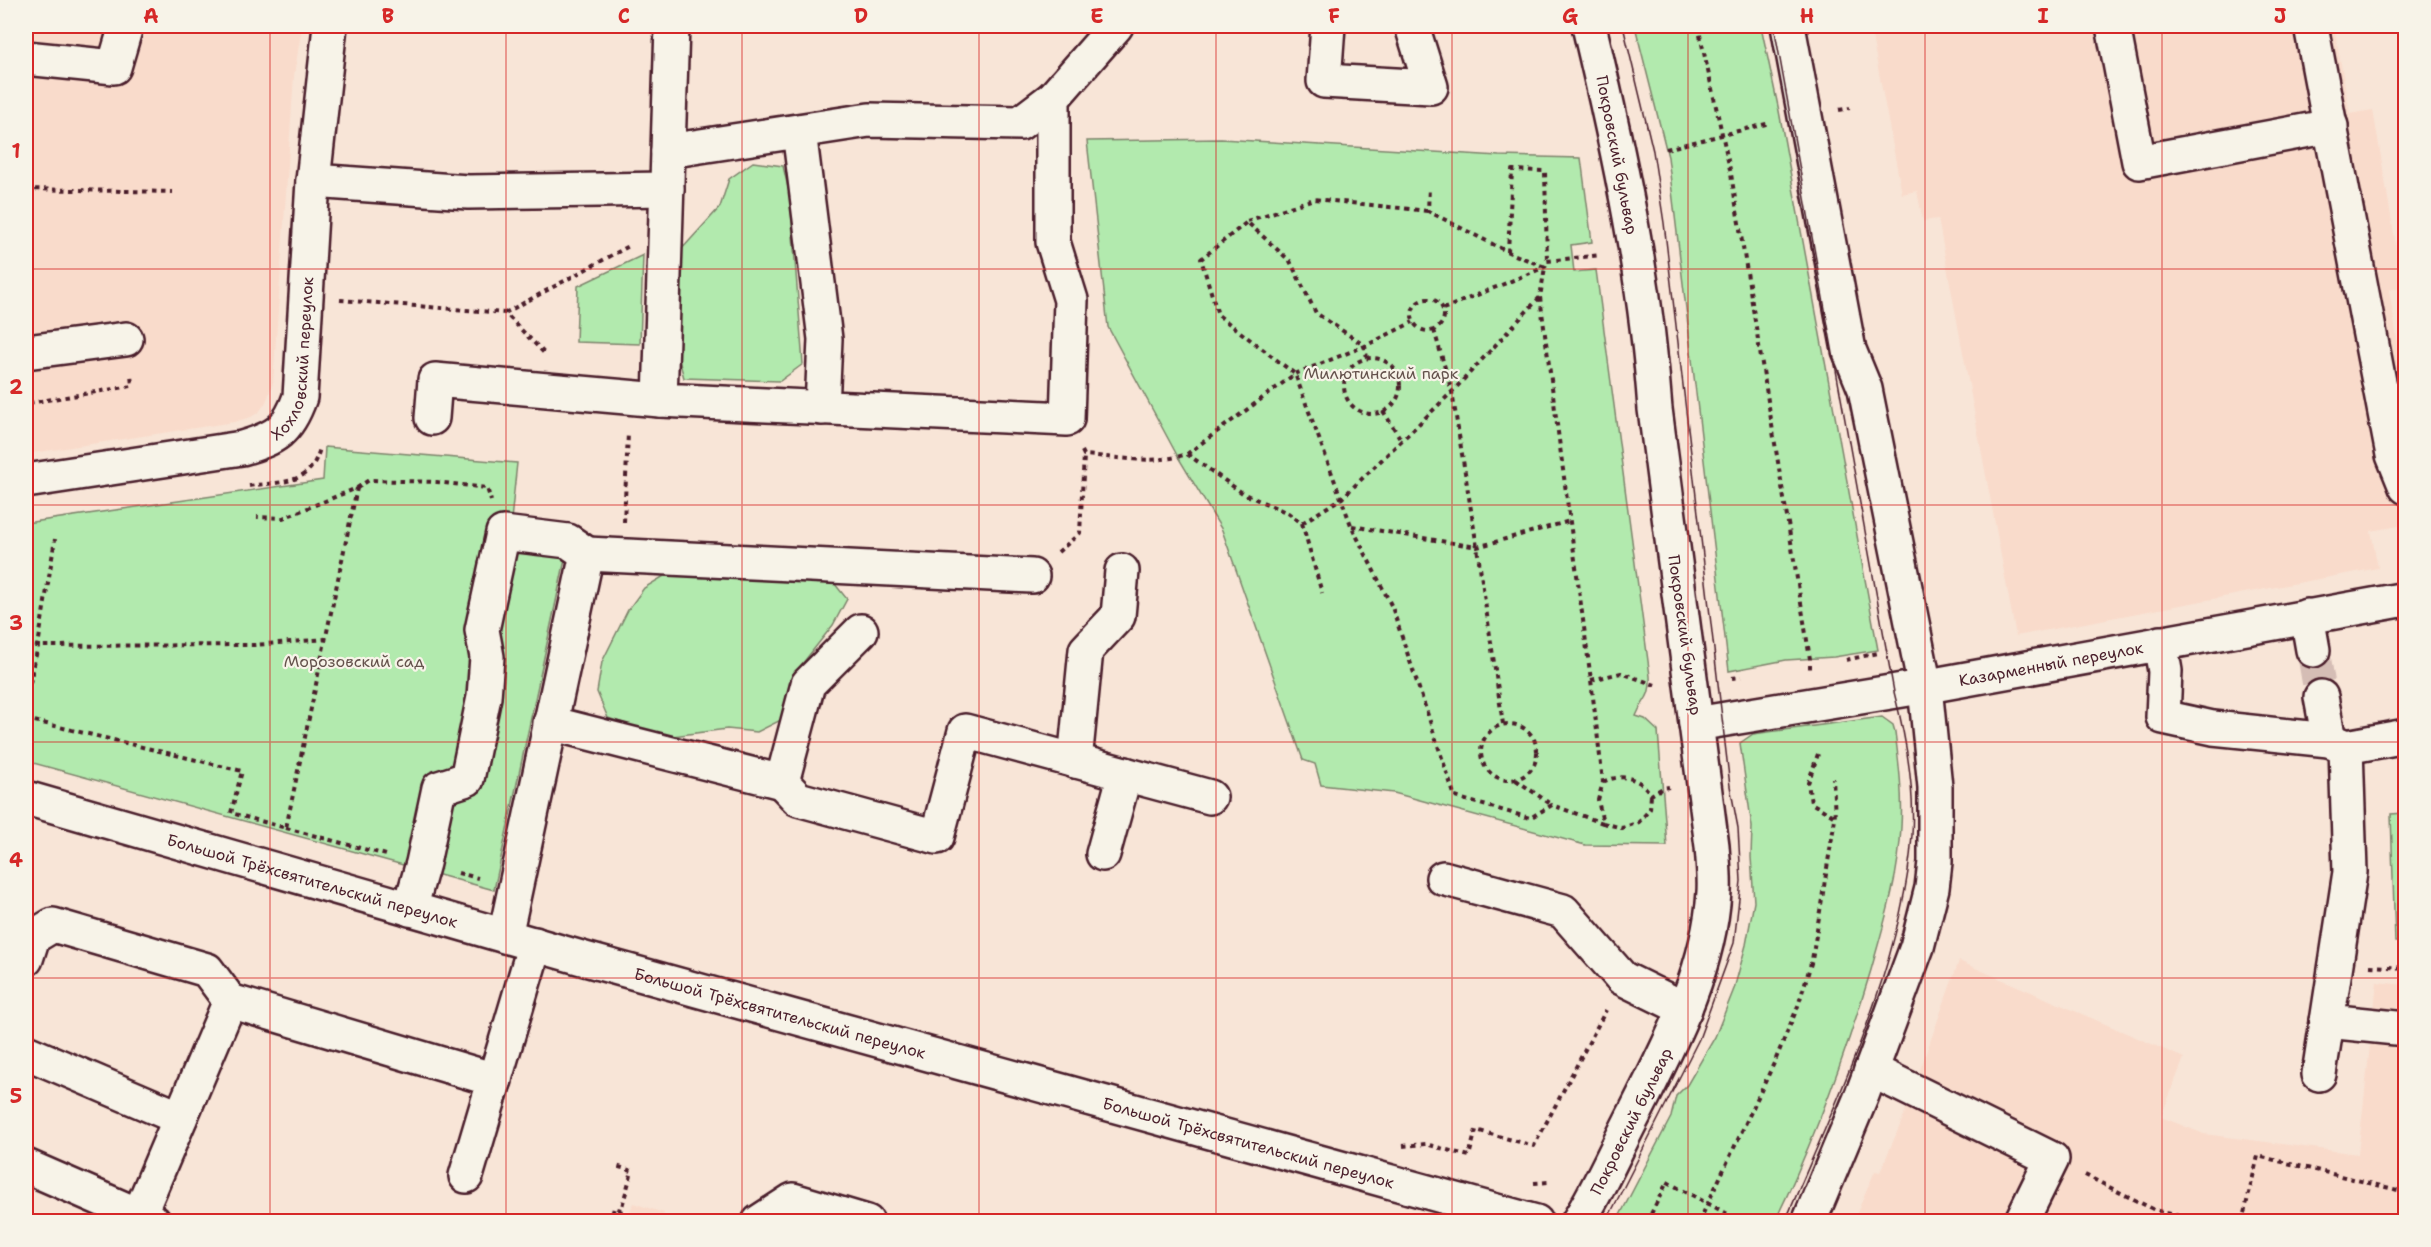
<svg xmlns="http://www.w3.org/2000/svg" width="2431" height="1247" font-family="'Shantell Sans',sans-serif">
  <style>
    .built { fill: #f9dbcb }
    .green { fill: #b2eaae; stroke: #7e846c; stroke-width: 1.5 }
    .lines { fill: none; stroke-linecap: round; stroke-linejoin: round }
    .minor-tunnel { stroke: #d5bdb5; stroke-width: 33; stroke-dasharray: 33 16; stroke-linecap: butt }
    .minor-casing { stroke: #4a1f2b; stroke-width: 38 }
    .major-casing { stroke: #4a1f2b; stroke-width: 38 }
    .path { stroke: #4a1f2b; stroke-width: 4; stroke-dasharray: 4.5 4.5; stroke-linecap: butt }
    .minor { stroke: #f7f3e8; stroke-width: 33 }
    .major { stroke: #f7f3e8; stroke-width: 33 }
    .tram { stroke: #4a1f2b; stroke-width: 1.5 }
    .grid { fill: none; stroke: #d62828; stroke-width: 1.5; stroke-opacity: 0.55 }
    .labels { text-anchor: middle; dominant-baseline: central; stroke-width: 4.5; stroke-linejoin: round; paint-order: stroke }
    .street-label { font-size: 16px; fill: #4a1f2b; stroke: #f7f3e8 }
    .park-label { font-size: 16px; fill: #64524c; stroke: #f7f3e8 }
    .neatline { fill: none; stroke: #d62828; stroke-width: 2 }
    .grid-label { font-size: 20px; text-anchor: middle; font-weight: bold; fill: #d62828 }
  </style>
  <rect width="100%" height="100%" fill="#f8e5d7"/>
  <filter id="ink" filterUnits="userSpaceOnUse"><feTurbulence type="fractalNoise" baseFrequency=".0167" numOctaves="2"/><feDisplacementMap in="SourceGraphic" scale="12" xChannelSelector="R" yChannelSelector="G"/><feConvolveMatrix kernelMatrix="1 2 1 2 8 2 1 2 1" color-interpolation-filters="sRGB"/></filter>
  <g filter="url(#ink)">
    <g class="built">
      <path d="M26,26H302L294,76L273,383L266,402L259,412L251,417L234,422L26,454Z"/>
      <path d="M1870,26H2334L2350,114L2373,110L2403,287L2389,290L2405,388V525L2371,531L2378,568L2016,636L1938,219L1923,221L1917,191L1902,194Z"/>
      <path d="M1959,961L2184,1058L2161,1117L2204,1134L2358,1154L2377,982L2405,985V1221L1853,1222L1875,1171L1880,1172L1901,1123Z"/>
      <path d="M633,1203L664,1213L661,1221H627Z"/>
    </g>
    <g class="green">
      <path d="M1635,26H1761L1779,111L1878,650L1834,657L1786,660L1729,671L1668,157Z"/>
      <path d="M1221,139L1499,156L1581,158L1592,242L1571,245L1574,272L1596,270L1650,676C1651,700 1643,698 1636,716L1645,719L1658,731L1667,846L1585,845L1394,793L1321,785L1315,764L1303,760L1222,530L1178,457L1108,327L1087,141Z"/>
      <path d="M753,162L783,166L790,196L803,364L780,381L684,378L676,349L680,251L720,207L729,179Z"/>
      <path d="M643,255L640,344L576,342L578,286Z"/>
      <path d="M325,447L517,463L511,520L566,555L494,890L26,761V523L323,480Z"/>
      <path d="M669,573L830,578L847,599L833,625L798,669L794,697L783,719L757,732L727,729L665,737L608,718L597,692L602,662L628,610L644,588Z"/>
      <path d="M1882,717L1893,725L1895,732C1899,764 1903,795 1901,827C1899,876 1884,924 1871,970C1845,1056 1814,1141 1775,1221H1617L1671,1117L1676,1096L1687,1085L1715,1037L1734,989L1746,945L1754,902L1751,857L1752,827L1740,743L1753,734Z"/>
      <path d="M2405,813V942H2395L2391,814Z"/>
    </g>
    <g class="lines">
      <path class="minor-tunnel" d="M2313,650L2321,697"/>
      <g class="minor-casing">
        <g id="minor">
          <path d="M672,26L660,400L1067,419L1071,300L1053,242V98L1116,26"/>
          <path d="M1328,26L1324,81L1431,87L1412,26"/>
          <path d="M2113,26L2139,162L2331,126"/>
          <path d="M2311,26L2393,455L2406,487"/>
          <path d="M26,58L114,67L126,26"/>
          <path d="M799,131L825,339L822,408"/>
          <path d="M668,151L869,120L1020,123L1053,98"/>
          <path d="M313,181L468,192L667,189"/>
          <path d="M26,352L126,339"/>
          <path d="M432,418L435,380L660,400"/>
          <path id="s1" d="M26,481L242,448C276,438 288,431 300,397L313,181L330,26"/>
          <path d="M2307,616L2313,650"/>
          <path d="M2160,643L2165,671L2163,717L2213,728L2329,740L2346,747L2406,736"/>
          <path d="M2321,697L2329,740"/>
          <path d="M550,723L782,782L808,684L861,631"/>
          <path id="s2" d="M1696,724L1939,684L2406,599"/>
          <path d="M1075,761L1086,650L1118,616L1122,571"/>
          <path d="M782,782L798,799L937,837L965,731L1210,797"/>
          <path id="s3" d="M26,798L585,959L1536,1222"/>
          <path d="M1103,854L1125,774"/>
          <path d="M1443,878L1563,911L1622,978L1685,1009"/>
          <path d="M410,909L423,863L439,788L467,779L484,697L487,657L482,630L503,533L568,541L587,554"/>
          <path d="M505,936L587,554L1032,576"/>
          <path d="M26,959L33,937L53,925L207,970L230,1001"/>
          <path d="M2327,1021L2406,1029"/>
          <path d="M26,1052L180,1118"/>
          <path d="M1871,1070L2052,1159L2021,1222"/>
          <path d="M2319,1074L2350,872L2346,747"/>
          <path d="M26,1166L154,1222"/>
          <path d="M466,1176L535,944"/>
          <path d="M139,1215L230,1001L495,1080"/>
          <path d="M759,1222L793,1200L867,1222"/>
        </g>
      </g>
      <g class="major-casing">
        <g id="major">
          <path d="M1788,26L1849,350L1865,389L1925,687L1935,787V862L1932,888L1917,947L1862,1095L1809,1222"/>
          <path id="s4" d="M1578,1222C1600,1187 1616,1149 1635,1113C1670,1043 1709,972 1714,892C1715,877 1713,861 1712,846L1655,409C1646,279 1619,152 1589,26"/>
        </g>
      </g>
      <g class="path">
        <path d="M1698,26L1731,174L1801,603L1810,659V669"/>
        <path d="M1839,110L1850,108"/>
        <path d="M1666,149L1770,123"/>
        <path d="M26,189L173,192"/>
        <path d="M1247,221L1314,199L1428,211"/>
        <path d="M1508,252L1512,170L1545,171L1547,261"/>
        <circle cx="1428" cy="315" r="16"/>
        <path d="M340,300L505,313L544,353"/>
        <path d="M1443,309L1545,267L1547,261L1600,255"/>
        <path d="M505,313L629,246"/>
        <path d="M1434,330L1452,392L1477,547L1503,724"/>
        <path d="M1367,358L1365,346L1316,313L1290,261L1247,222L1201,259L1218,315L1295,374L1351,525L1392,607L1455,797L1530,818L1552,805L1603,823L1598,800L1603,782L1591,680L1540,297L1545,267L1508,252L1428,211L1429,187"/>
        <circle cx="1372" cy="386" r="28"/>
        <path d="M29,403L132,386L131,375"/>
        <path d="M1383,411L1402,441"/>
        <path d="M1082,451L1084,455C1116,457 1156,465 1187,454L1295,374L1365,346L1413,322"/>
        <path d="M1187,454L1244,494L1288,513L1302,523L1342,498L1452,392L1540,297"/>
        <path d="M249,486C283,481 310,486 320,448"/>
        <path d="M357,488L369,480L437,482L487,488L491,501"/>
        <path d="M624,522L628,433"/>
        <path d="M1302,523L1322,593"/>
        <path d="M1352,526L1477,547L1570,521"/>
        <path d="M1058,552L1080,533L1084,455"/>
        <path d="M26,644L38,646L254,645L327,639"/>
        <path d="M1846,660L1878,653"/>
        <path d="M1732,678L1741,677"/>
        <path d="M1591,680L1621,673L1655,685"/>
        <path d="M26,701L38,646L55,539"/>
        <path d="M26,719L242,771L231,813L286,828L357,488L283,518L257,517"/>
        <circle cx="1509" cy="752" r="28"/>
        <path d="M1818,754L1808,783L1811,803L1835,817"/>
        <path d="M1516,780L1552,805"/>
        <path d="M1603,782C1622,773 1640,777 1651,795L1663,788L1669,787"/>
        <path d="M1603,823L1622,828L1639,822L1650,809L1651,795"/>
        <path d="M286,828L390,856"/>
        <path d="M458,873L478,878"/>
        <path d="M2370,966L2406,968"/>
        <path d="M1403,1146L1426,1144L1469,1156L1476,1130L1534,1146L1606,1010"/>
        <path d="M2085,1175L2155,1210L2203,1222"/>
        <path d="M1534,1183L1549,1182"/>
        <path d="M610,1222L614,1208L621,1210L632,1171L616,1166"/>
        <path d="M1647,1222L1667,1182L1743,1222"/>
        <path d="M1699,1222L1775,1061L1798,1006L1812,960L1835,819L1833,778"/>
        <path d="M2242,1222L2258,1156L2406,1192"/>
      </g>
      <use href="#minor" class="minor"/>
      <use href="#major" class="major"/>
      <g class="tram">
        <path d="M1774,26L1894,692C1906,738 1915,787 1912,835C1903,965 1835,1103 1785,1222"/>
        <path d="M1606,1222L1699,1039L1734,943L1741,881L1738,828L1730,786L1664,223L1653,151L1623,26"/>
      </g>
    </g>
  </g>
  <path class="grid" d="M270,26V1222M506,26V1222M742,26V1222M979,26V1222M1216,26V1222M1452,26V1222M1688,26V1222M1925,26V1222M2162,26V1222M26,269H2406M26,505H2406M26,742H2406M26,978H2406"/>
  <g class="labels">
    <g class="street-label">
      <text transform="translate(1617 155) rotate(79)">Покровский бульвар</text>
      <text stroke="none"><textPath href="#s1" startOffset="336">Хохловский переулок</textPath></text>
      <text transform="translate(1685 635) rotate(82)">Покровский бульвар</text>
      <text stroke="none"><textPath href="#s2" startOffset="360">Казарменный переулок</textPath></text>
      <text stroke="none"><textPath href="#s3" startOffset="298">Большой Трёхсвятительский переулок</textPath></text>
      <text stroke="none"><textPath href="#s3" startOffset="784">Большой Трёхсвятительский переулок</textPath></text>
      <text stroke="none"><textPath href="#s4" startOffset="114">Покровский бульвар</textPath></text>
      <text stroke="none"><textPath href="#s3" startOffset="1270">Большой Трёхсвятительский переулок</textPath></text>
    </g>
    <g class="park-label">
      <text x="1381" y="373">Милютинский парк</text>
      <text x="354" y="661">Морозовский сад</text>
    </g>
  </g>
  <rect width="2431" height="1247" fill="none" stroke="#f7f3e8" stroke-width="66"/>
  <rect x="33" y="33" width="2365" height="1181" class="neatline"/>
  <g class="grid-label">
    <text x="151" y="23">A</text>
    <text x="388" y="23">B</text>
    <text x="624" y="23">C</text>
    <text x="861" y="23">D</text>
    <text x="1097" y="23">E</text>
    <text x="1334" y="23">F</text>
    <text x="1570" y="23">G</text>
    <text x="1807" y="23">H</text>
    <text x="2043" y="23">I</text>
    <text x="2280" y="23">J</text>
    <text x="16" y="158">1</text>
    <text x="16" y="394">2</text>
    <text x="16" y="630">3</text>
    <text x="16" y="867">4</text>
    <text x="16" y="1103">5</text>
  </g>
</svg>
